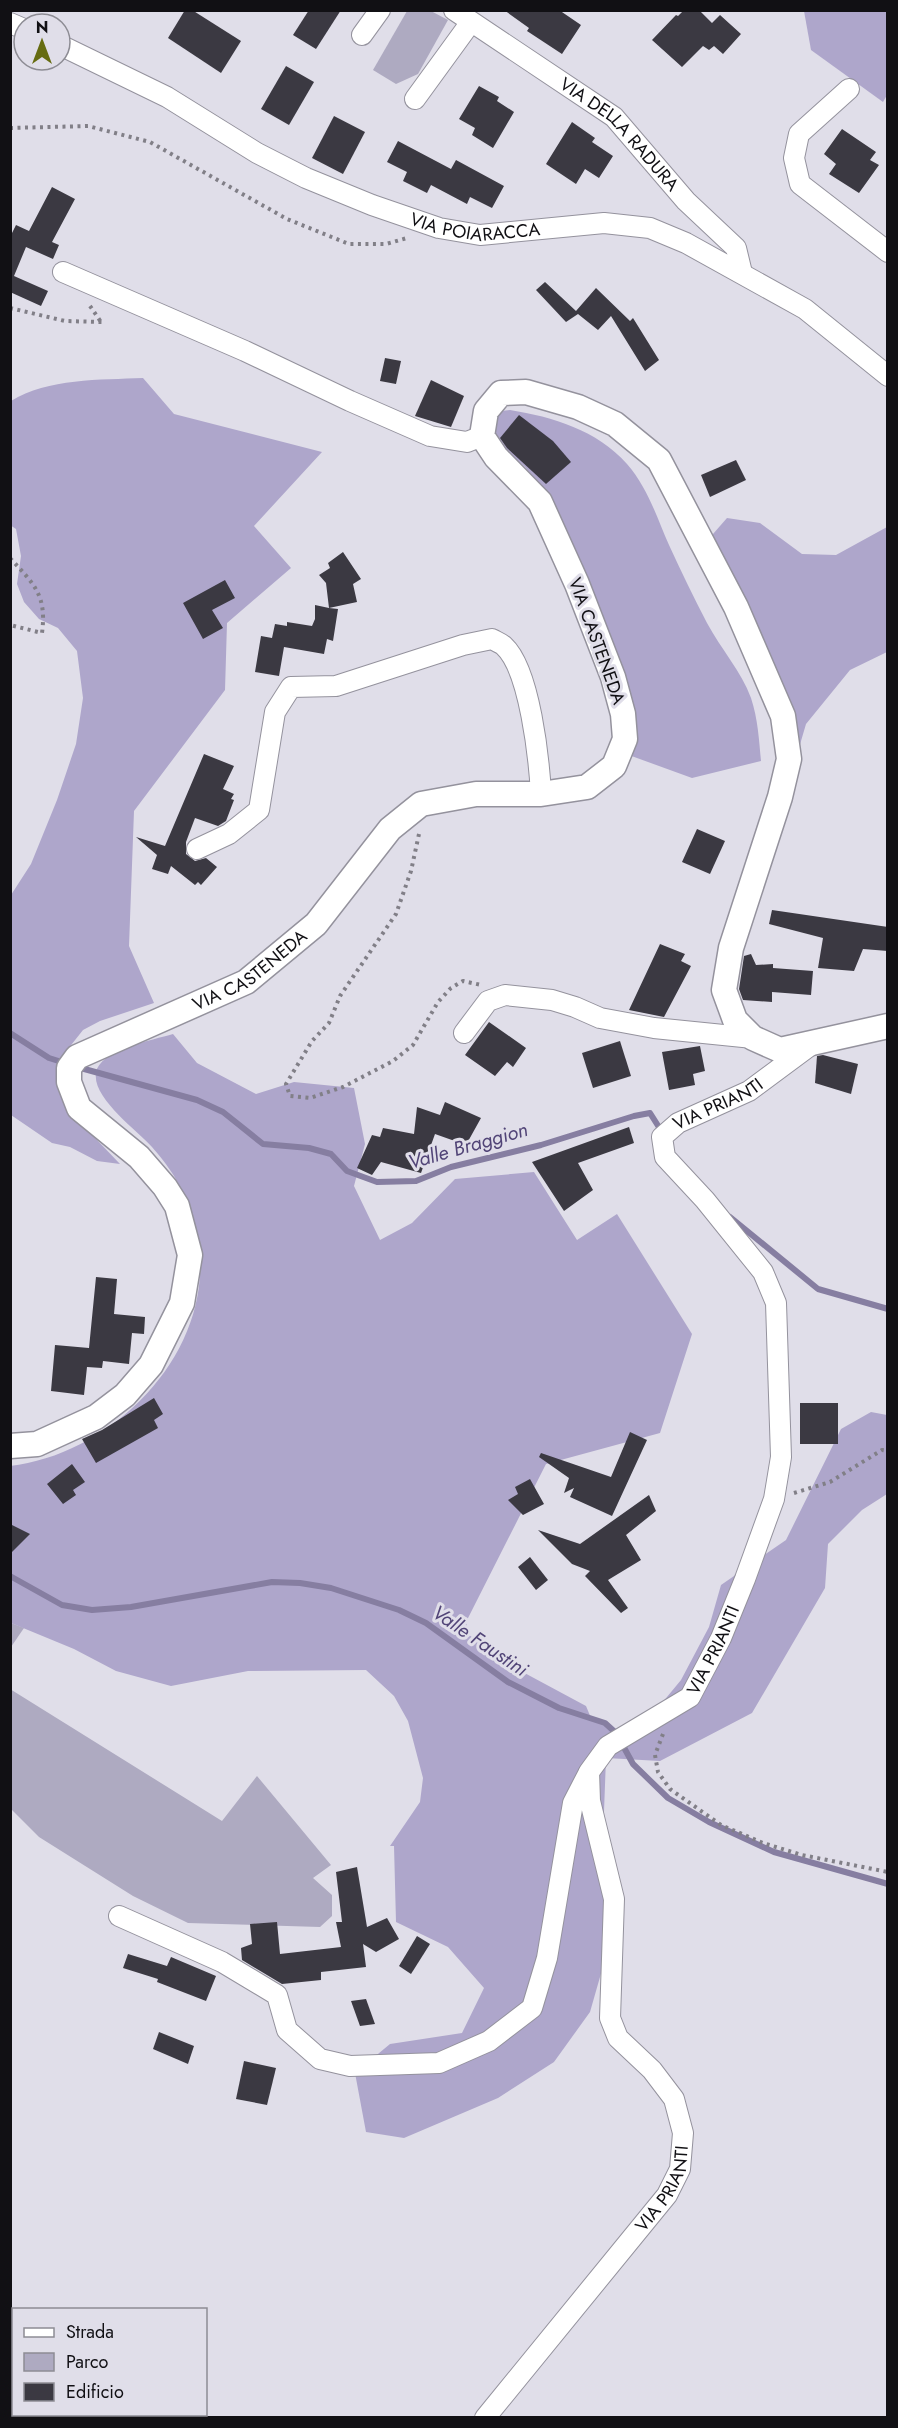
<svg xmlns="http://www.w3.org/2000/svg" width="898" height="2428" font-family="Jost,sans-serif">
  <style>
    .green { fill: #aeaac1 }
    .forest { fill: #aea6cb }
    .lines { fill: none; stroke-linecap: round; stroke-linejoin: round }
    .stream { stroke: #867ea1; stroke-width: 6 }
    .building { fill: #3b3942 }
    .minor-casing { stroke: #94929d; stroke-width: 22 }
    .tertiary-casing { stroke: #94929d; stroke-width: 27 }
    .path { stroke: #817f87; stroke-width: 4; stroke-dasharray: 3 4.5; stroke-linecap: butt }
    .minor { stroke: #fff; stroke-width: 20 }
    .tertiary { stroke: #fff; stroke-width: 24 }
    .labels { text-anchor: middle; dominant-baseline: central; stroke-width: 6; stroke-linejoin: round; paint-order: stroke }
    .street-label { font-size: 18px; fill: #111014; stroke: #e0dee9 }
    .water-label { font-size: 20px; font-style: italic; fill: #514477; stroke: #e0dee9 }
  </style>
  <rect width="100%" height="100%" fill="#e0dee9"/>
  <g class="green">
    <path d="M407,11H431L448,20L418,74L396,84L373,70Z"/>
    <path d="M11,1623L24,1628L11,1647Z"/>
    <path d="M10,1689L222,1821L257,1776L331,1865L313,1878L332,1895V1916L320,1927L188,1923L133,1896L39,1837L11,1809Z"/>
  </g>
  <g class="forest">
    <path d="M804,11H887V95L883,102L811,50Z"/>
    <path d="M143,378L174,414L322,452L254,526L291,568L227,623L225,690L134,811L129,946L154,1003L100,1021L83,1030L64,1054L73,1115L120,1164L97,1161L70,1147L52,1143L11,1115V895L31,864L57,800L76,744L83,698L77,651L58,628L39,619L24,602L17,584L21,556L16,529L10,525L11,401C48,378 100,380 143,378Z"/>
    <path d="M510,410C553,417 597,430 627,464C648,488 657,518 669,545C681,571 694,598 707,623C721,649 741,671 751,698C758,719 759,740 761,761L692,778L626,754L543,491L525,467L501,446L490,433L493,412Z"/>
    <path d="M727,518L760,523L802,554L836,555L887,527V652L850,670L806,724L796,758L792,713L783,684L706,542Z"/>
    <path d="M173,1034L197,1063L256,1094L294,1082L354,1088L365,1144L354,1186L380,1240L412,1223L455,1179L534,1172L577,1240L617,1214L692,1334L660,1433L546,1464L466,1622L469,1635L519,1670L586,1706L591,1718L605,1722L618,1732L662,1703L681,1680L709,1627L721,1585L786,1540L841,1429L871,1412L887,1415V1494L862,1510L828,1544L825,1588L752,1713L660,1761L606,1758L603,1838L614,1928L590,2012L554,2062L498,2098L404,2138L366,2132L355,2073L390,2044L462,2033L484,1988L448,1947L396,1922L394,1846H390L420,1802L423,1778L408,1721L394,1696L366,1670L248,1671L171,1686L116,1671L74,1649L11,1623L10,1466C121,1453 225,1340 195,1226C191,1210 182,1190 174,1176C168,1166 159,1155 152,1147C137,1130 92,1098 96,1073C99,1050 153,1040 173,1034Z"/>
  </g>
  <g class="lines">
    <g class="stream">
      <path d="M10,1033L49,1058L65,1063"/>
      <path d="M77,1067L197,1100L223,1112L263,1144L309,1148L331,1154L347,1171L377,1182L416,1181L451,1167L541,1145L634,1116L650,1113L662,1132"/>
      <path d="M730,1217L818,1289L888,1309"/>
      <path d="M10,1576L62,1605L92,1610L131,1607L272,1582L300,1583L331,1588L399,1610L426,1623L508,1682L559,1708L605,1723L616,1733L633,1764L668,1798L709,1822L774,1852L888,1884"/>
    </g>
  </g>
  <g class="building">
    <path d="M185,10H192L241,41L221,73L168,38Z"/>
    <path d="M309,10H341L316,49L293,35Z"/>
    <path d="M504,10H559L581,25L562,54L527,31L529,28Z"/>
    <path d="M684,10H699L712,23L720,15L741,34L723,54L714,46L709,50L703,46L682,67L652,40L676,15L678,16Z"/>
    <path d="M286,66L314,82L289,125L261,109Z"/>
    <path d="M479,86L499,97L497,101L514,112L493,148L472,135L475,128L459,119Z"/>
    <path d="M334,116L365,132L343,174L312,158Z"/>
    <path d="M572,122L595,138L592,142L613,156L599,178L585,169L576,184L546,164Z"/>
    <path d="M842,129L876,152L870,160L879,165L859,193L829,174L836,164L824,154Z"/>
    <path d="M398,141L451,169L456,160L504,186L492,208L470,197L467,204L431,185L427,193L403,181L407,172L387,162Z"/>
    <path d="M52,187L75,199L52,242L59,245L53,259L26,247L14,276L48,291L41,306L10,292V237L16,225L29,231Z"/>
    <path d="M545,282L576,311L596,288L630,321L633,318L659,360L645,371L611,316L598,330L578,314L566,322L536,290Z"/>
    <path d="M385,358L401,361L396,384L380,381Z"/>
    <path d="M431,380L464,396L451,427L415,416Z"/>
    <path d="M519,415L553,441L571,462L546,484L507,448L500,438Z"/>
    <path d="M736,460L746,480L710,497L701,475Z"/>
    <path d="M343,552L361,579L353,584L357,602L329,608L338,609L333,641L327,639L324,654L284,647L279,676L255,672L261,636L272,638L275,624L287,626V622L312,626L315,619V605L329,608L326,583L319,575L330,568L328,563Z"/>
    <path d="M225,580L235,598L212,610L223,628L203,639L183,603Z"/>
    <path d="M204,754L234,766L223,789L234,794L231,799L234,800L226,821L218,826L195,818L186,842V854L195,861L206,858L217,867L201,885L198,882L195,885L171,866L168,874L152,869L157,855L136,837L165,846Z"/>
    <path d="M697,829L725,841L710,874L682,862Z"/>
    <path d="M772,910L888,927V951L863,949L854,971L818,968L823,938L769,924Z"/>
    <path d="M660,944L685,954L681,961L691,966L664,1017L629,1010Z"/>
    <path d="M751,954L756,965L773,964V968L813,971L811,995L772,992V1002L743,1000L739,989L744,956Z"/>
    <path d="M489,1022L526,1048L513,1067L507,1062L495,1076L465,1055Z"/>
    <path d="M620,1041L631,1076L593,1088L582,1053Z"/>
    <path d="M700,1046L705,1071L693,1074L695,1085L669,1090L662,1052Z"/>
    <path d="M823,1055L858,1064L851,1094L815,1083L817,1056Z"/>
    <path d="M445,1102L481,1118L466,1145L435,1134L421,1173L381,1162L372,1175L357,1168L372,1135L380,1137L383,1128L414,1134L417,1107L440,1115Z"/>
    <path d="M629,1127L634,1143L578,1163L593,1190L564,1211L532,1162Z"/>
    <path d="M96,1277L117,1279L114,1314L145,1317L144,1334L132,1333L129,1364L103,1361L102,1368L87,1367L84,1395L51,1391L55,1345L89,1348Z"/>
    <path d="M154,1398L163,1414L154,1420L158,1428L96,1463L82,1439L102,1430Z"/>
    <rect x="800" y="1403" width="38" height="41"/>
    <path d="M630,1432L647,1440L612,1516L570,1497L574,1488L564,1493L569,1478L539,1457L541,1453L611,1477Z"/>
    <path d="M72,1464L85,1482L73,1490L76,1495L63,1504L47,1484Z"/>
    <path d="M530,1479L544,1504L523,1515L508,1500L518,1494L515,1487Z"/>
    <path d="M649,1495L656,1511L626,1535L641,1560L608,1580L628,1608L621,1613L585,1576L590,1571L572,1564L538,1530L580,1544Z"/>
    <path d="M10,1524L30,1534L10,1554Z"/>
    <path d="M530,1557L548,1580L536,1590L518,1567Z"/>
    <path d="M357,1867L367,1927L387,1918L399,1939L376,1952L363,1944L366,1967L321,1972V1980L282,1984L242,1960L241,1948L252,1944L250,1924L277,1922L280,1954L341,1947L336,1922H342L336,1872Z"/>
    <path d="M417,1936L430,1944L411,1974L399,1966Z"/>
    <path d="M128,1954L167,1966L171,1957L216,1976L206,2001L157,1982L158,1979L123,1968Z"/>
    <path d="M366,1999L375,2024L360,2026L351,2001Z"/>
    <path d="M159,2032L194,2046L188,2064L153,2049Z"/>
    <path d="M244,2061L276,2068L267,2105L236,2099Z"/>
  </g>
  <g class="lines">
    <g class="minor-casing">
      <g id="minor">
        <path id="s1" d="M454,10L614,117L686,201L736,248L742,273"/>
        <path d="M10,23L24,29"/>
        <path d="M362,35L380,10"/>
        <path id="s2" d="M60,45L167,97L257,153L306,178L372,205L439,228L480,235L604,223L650,228L686,243L805,309L888,376"/>
        <path d="M849,89L799,134L794,158L800,184L888,252"/>
        <path d="M415,99L471,22"/>
        <path d="M63,272L245,351L350,401L430,436L467,442L482,436"/>
        <path d="M197,849L229,834L259,810L275,712L291,687L336,686L463,645L492,639C495,641 501,643 504,646C530,670 539,759 541,794"/>
        <path d="M464,1033L488,1001L505,995L552,1000L575,1007L600,1018L654,1028L753,1038"/>
        <path d="M119,1916L222,1962L277,1995L287,2030L320,2059L350,2066L439,2063L489,2041L532,2008L547,1958L573,1803L588,1774"/>
        <path id="s3" d="M485,2418L667,2195L680,2169L683,2133L674,2099L652,2070L618,2038L610,2018L614,1899L590,1801L589,1772L608,1746L690,1697L721,1638L745,1579L774,1499L781,1457L776,1303L763,1272L705,1200L665,1157L662,1137L678,1123L749,1091L811,1045"/>
      </g>
    </g>
    <g class="tertiary-casing">
      <g id="tertiary">
        <path id="s4" d="M10,1446L37,1444L96,1417L125,1395L151,1365L182,1303L190,1255L177,1206L165,1187L139,1157L79,1108L69,1082V1068L77,1057L246,982L316,924L390,829L421,804L476,794H541L587,787L614,766L625,739L623,714L613,677L577,584L540,502L496,457L482,436L486,411L501,393L526,392L578,407L615,424L659,460L736,607L783,716L789,759L780,797L731,948L724,990L735,1020L753,1038L780,1050L888,1026"/>
      </g>
    </g>
    <g class="path">
      <path d="M10,128L88,126L150,142L287,219L349,244H386L407,238"/>
      <path d="M90,306L101,322"/>
      <path d="M10,308L65,321L102,322"/>
      <path d="M10,558C34,584 47,595 42,633L10,625"/>
      <path d="M419,834L411,871L396,914L340,996L329,1023L312,1041L286,1084L290,1096L310,1098L343,1087L393,1061L413,1045L438,1002L451,988L463,981L481,985"/>
      <path d="M794,1493L830,1482L882,1450L888,1451"/>
      <path d="M663,1734L655,1755L658,1772L670,1789L721,1825L763,1843L802,1855L888,1872"/>
    </g>
    <use href="#minor" class="minor"/>
    <use href="#tertiary" class="tertiary"/>
  </g>
  <g class="labels">
    <g class="street-label">
      <text stroke="none"><textPath href="#s1" startOffset="208">VIA DELLA RADURA</textPath></text>
      <text stroke="none"><textPath href="#s2" startOffset="458">VIA POIARACCA</textPath></text>
      <text transform="translate(597 641) rotate(70)">VIA CASTENEDA</text>
      <text stroke="none"><textPath href="#s4" startOffset="726">VIA CASTENEDA</textPath></text>
      <text stroke="none"><textPath href="#s3" startOffset="1552">VIA PRIANTI</textPath></text>
      <text stroke="none"><textPath href="#s3" startOffset="922">VIA PRIANTI</textPath></text>
      <text stroke="none"><textPath href="#s3" startOffset="292">VIA PRIANTI</textPath></text>
    </g>
    <g class="water-label">
      <text transform="translate(468 1146) rotate(-16)">Valle Braggion</text>
      <text transform="translate(480 1641) rotate(34)">Valle Faustini</text>
    </g>
  </g>
  <rect width="898" height="2428" fill="none" stroke="#111014" stroke-width="24"/>
  <rect x="12" y="2308" width="195" height="108" fill="#e0dee9" stroke="#8d8c94" stroke-width="1.5"/>
  <rect x="24" y="2328" width="30" height="9" fill="#ffffff" stroke="#8d8c94" stroke-width="1.5"/>
  <text x="66" y="2338" font-size="18" fill="#111014">Strada</text>
  <rect x="24" y="2353" width="30" height="18" fill="#aeaac1" stroke="#8d8c94" stroke-width="1.5"/>
  <text x="66" y="2368" font-size="18" fill="#111014">Parco</text>
  <rect x="24" y="2383" width="30" height="18" fill="#3b3942" stroke="#8d8c94" stroke-width="1.5"/>
  <text x="66" y="2398" font-size="18" fill="#111014">Edificio</text>
  <g transform="translate(42 42)"><circle r="28" fill="#e0dee9" stroke="#8d8c94" stroke-width="1.5"/>
  <path d="M0-4.5L10 22L0 15L-10 22Z" fill="#666c11"/>
  <text y="-9" font-size="16" font-weight="bold" text-anchor="middle" fill="#111014">N</text>
  </g>
</svg>
